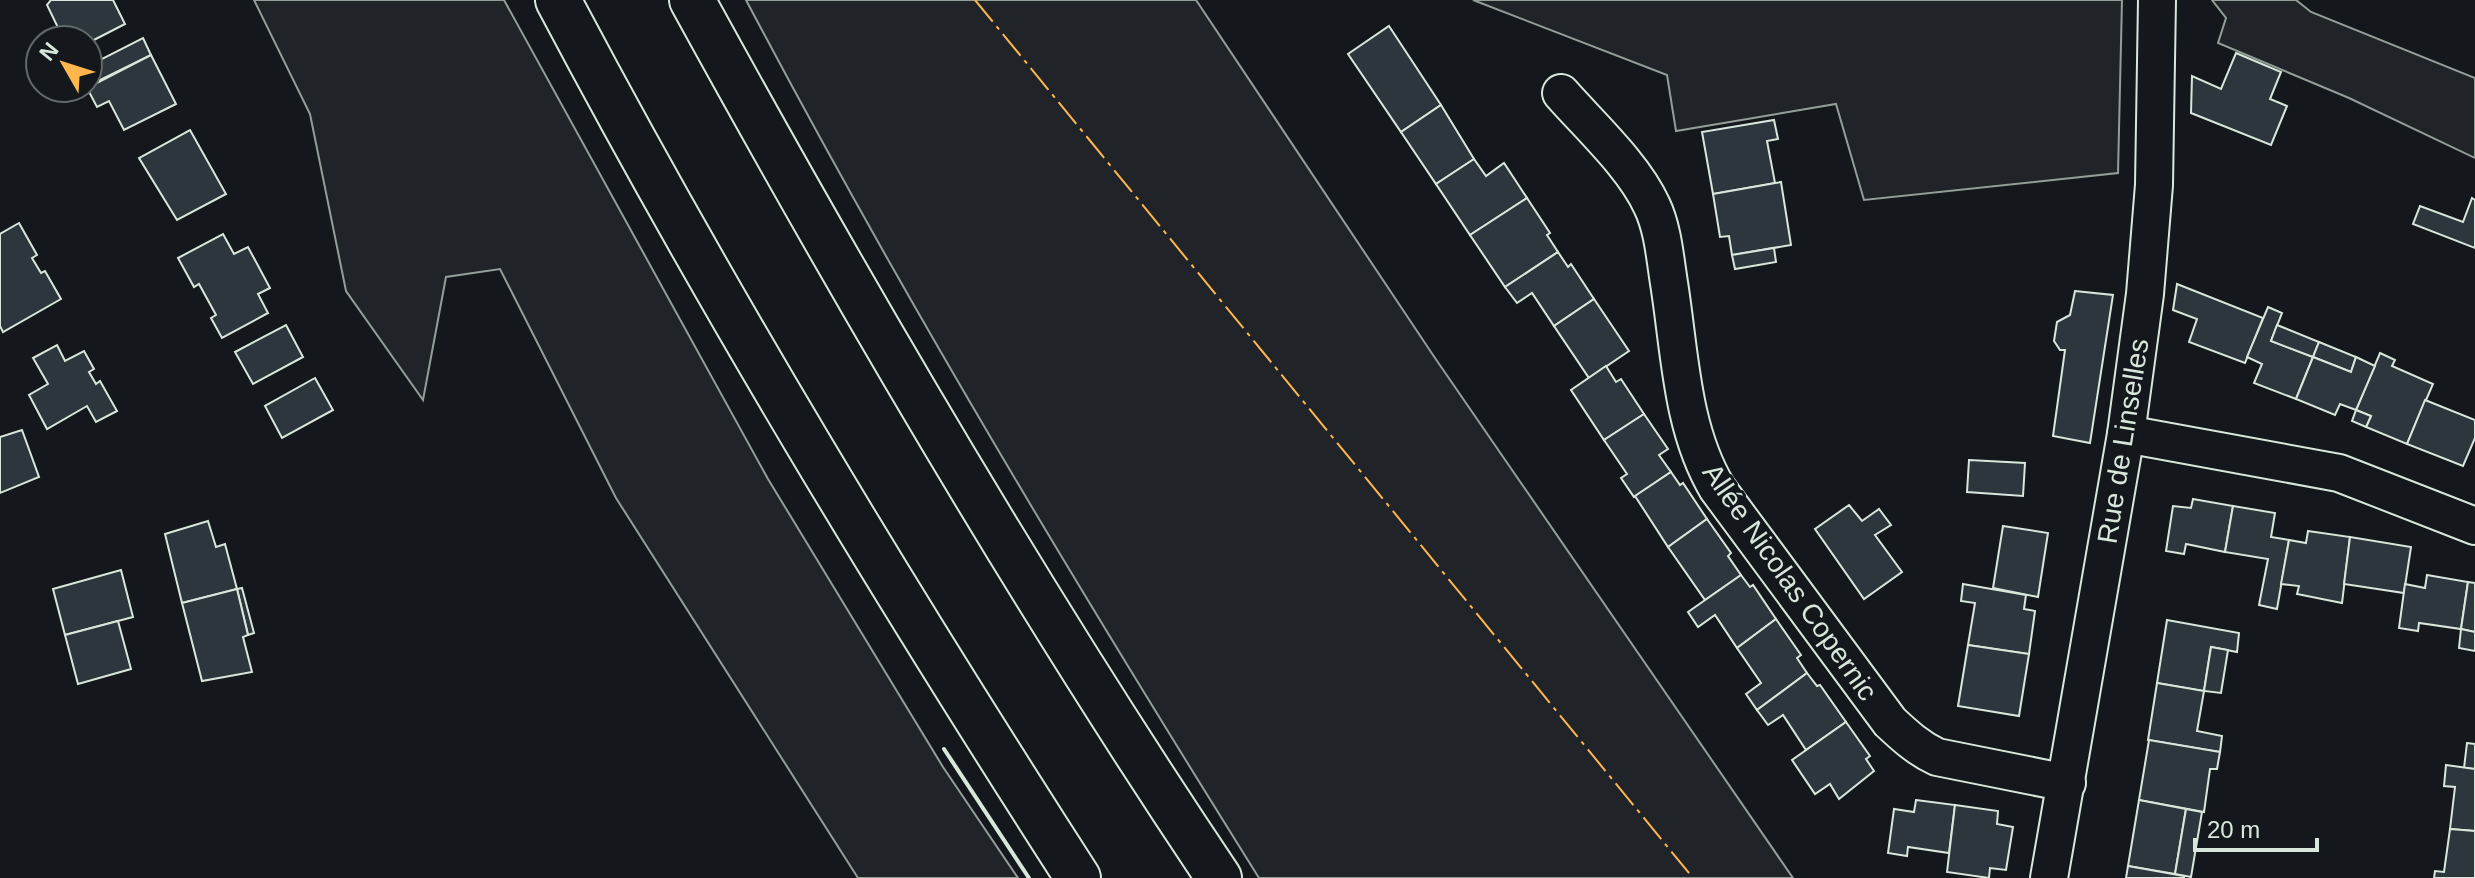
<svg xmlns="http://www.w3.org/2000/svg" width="2475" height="878" font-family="Arial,sans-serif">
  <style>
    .green { fill: #202428; stroke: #939e99; stroke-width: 2 }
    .building { fill: #2c363c; stroke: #d8e6dc; stroke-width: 2 }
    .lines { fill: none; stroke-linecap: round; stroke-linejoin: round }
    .minor-casing { stroke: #d8e6dc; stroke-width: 40 }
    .motorway-casing { stroke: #d8e6dc; stroke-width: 48 }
    .minor { stroke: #14181c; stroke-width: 36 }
    .motorway { stroke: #14181c; stroke-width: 44 }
    .wall { stroke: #d8e6dc; stroke-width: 4 }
    .power { stroke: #ffb74d; stroke-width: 2; stroke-dasharray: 28 6 4 6; stroke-linecap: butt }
    .labels { text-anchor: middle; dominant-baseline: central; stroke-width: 6; stroke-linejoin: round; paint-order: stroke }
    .street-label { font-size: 28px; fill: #d8e6dc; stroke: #14181c }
  </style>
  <rect width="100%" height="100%" fill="#14181c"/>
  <g class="green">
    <path d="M254,0H504L768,479L943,767L1018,878H858L616,498L500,269L446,277L423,400L346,291L310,114Z"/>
    <path d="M746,0H1196L1435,358L1793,878H1259C1079,590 904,300 746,0Z"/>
    <path d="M1473,0H2122L2118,173L1864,200L1836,104L1676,131L1667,75Z"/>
    <path d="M2212,0H2296L2311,12L2475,78V158L2349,98L2218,43L2226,18Z"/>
  </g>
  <g class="building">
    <path d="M51,0H113L125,24L88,43V40H64L47,5Z"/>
    <path d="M1389,26L1441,105L1401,132L1348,54Z"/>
    <path d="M143,38L151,55L88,86V66Z"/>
    <path d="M2236,53L2281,72L2270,99L2287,106L2271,145L2191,113L2192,76L2221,89Z"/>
    <path d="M151,55L176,104L124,130L109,101L97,107L87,88Z"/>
    <path d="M1441,105L1474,159L1436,184L1401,132Z"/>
    <path d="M1774,120L1778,139L1767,141L1775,183L1713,194L1702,132Z"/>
    <path d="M190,130L226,194L177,220L139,158Z"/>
    <path d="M1474,159L1486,176L1504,163L1527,198L1470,235L1436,184Z"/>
    <path d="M1781,182L1791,245L1732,255L1729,236L1720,237L1713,194Z"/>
    <path d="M1527,198L1550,233L1547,235L1558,252L1505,287L1470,235Z"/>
    <path d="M2472,198L2475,200V248L2413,224L2420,206L2463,222Z"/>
    <path d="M19,223L37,255L32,258L41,273L45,271L61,299L3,332L0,326V234Z"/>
    <path d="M223,234L234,254L248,247L270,288L258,294L268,313L222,338L211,318L216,315L199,284L194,287L178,258Z"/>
    <path d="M1774,248L1776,262L1735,269L1732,255Z"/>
    <path d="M1558,252L1568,267L1571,264L1594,299L1554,326L1532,293L1517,303L1505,287Z"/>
    <path d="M2177,284L2263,318L2245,363L2189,342L2197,319L2173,310Z"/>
    <path d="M2075,291L2113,295L2090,443L2053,436L2065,350H2060L2054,341L2057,322L2070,315Z"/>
    <path d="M1594,299L1629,351L1589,378L1554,326Z"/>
    <path d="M2268,307L2282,313L2271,341L2313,357L2296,399L2254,383L2262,364L2247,357Z"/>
    <path d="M286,325L303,357L253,384L235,352Z"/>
    <path d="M2277,325L2319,342L2313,357L2271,341Z"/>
    <path d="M2319,342L2356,357L2351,372L2313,357Z"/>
    <path d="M57,345L65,361L84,351L94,369L89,372L96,384L100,381L117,411L96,422L87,406L47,429L29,395L48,384L33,358Z"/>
    <path d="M2380,353L2395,360L2392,366L2433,384L2407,444L2366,427L2371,416L2356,410Z"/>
    <path d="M2313,357L2351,372L2356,357L2375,366L2356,410L2340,404L2335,415L2296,399Z"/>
    <path d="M1606,366L1616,382L1621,379L1644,414L1604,440L1571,390Z"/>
    <path d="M315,378L333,410L282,438L265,406Z"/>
    <path d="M2425,400L2475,420V438L2463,466L2407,444Z"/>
    <path d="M2356,410L2371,416L2366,427L2352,421Z"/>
    <path d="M1644,414L1668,449L1659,455L1671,472L1634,497L1621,478L1627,474L1604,440Z"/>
    <path d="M22,430L39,477L0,493V437Z"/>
    <path d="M1969,460L2025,463L2023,496L1967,492Z"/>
    <path d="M1671,472L1680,485L1683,483L1707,519L1668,547L1635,496Z"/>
    <path d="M2193,499L2233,506L2225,552L2186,544L2184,554L2166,551L2173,506L2191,508Z"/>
    <path d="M1849,505L1862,521L1879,509L1891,525L1875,535L1902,572L1864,599L1815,529Z"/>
    <path d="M2233,506L2275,513L2271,537L2289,540L2277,609L2259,605L2268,559L2225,552Z"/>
    <path d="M1707,519L1731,553L1728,556L1741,575L1705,600L1668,547Z"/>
    <path d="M208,521L216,547L225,544L237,589L182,603L165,534Z"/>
    <path d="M2003,526L2048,533L2038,597L1993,588Z"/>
    <path d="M2308,531L2350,537L2342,603L2297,594L2299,586L2281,584L2289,540L2306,543Z"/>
    <path d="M2350,537L2411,547L2404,593L2344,584Z"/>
    <path d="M121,570L133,617L65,635L53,589Z"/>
    <path d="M1741,575L1750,587L1753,585L1776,619L1737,648L1715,615L1698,627L1688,612Z"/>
    <path d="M2427,575L2468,582L2461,629L2419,623L2418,631L2399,628L2405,584L2425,588Z"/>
    <path d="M2468,582L2475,583V632L2461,629Z"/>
    <path d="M1963,584L2026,595L2024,609L2035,611L2029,654L1968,645L1975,603L1961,601Z"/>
    <path d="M242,588L254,633L248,635L237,589Z"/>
    <path d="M237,589L248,635L243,637L252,672L202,681L182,603Z"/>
    <path d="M1776,619L1801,655L1797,658L1807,673L1757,710L1746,694L1761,683L1737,648Z"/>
    <path d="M2167,620L2239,633L2237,652L2211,647L2204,691L2157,683Z"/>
    <path d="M118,621L131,669L78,684L65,635Z"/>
    <path d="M2461,629L2475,632V651L2459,648Z"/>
    <path d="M1968,645L2029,654L2019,716L1958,706Z"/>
    <path d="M2211,647L2228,650L2221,693L2204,691Z"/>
    <path d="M1807,673L1817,686L1820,685L1846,722L1806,750L1783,715L1768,725L1757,710Z"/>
    <path d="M2157,683L2204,691L2197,731L2222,736L2220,752L2148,740Z"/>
    <path d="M1846,722L1870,756L1866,759L1874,771L1839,799L1830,784L1815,794L1792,760Z"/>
    <path d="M2149,740L2220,752L2217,769H2210L2204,812L2139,800Z"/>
    <path d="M2467,743L2475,744V769L2464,768Z"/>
    <path d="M2446,765L2475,769V831L2450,829L2455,787L2444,786Z"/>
    <path d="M1916,800L1955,805L1949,853L1908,847L1907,856L1888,853L1894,809L1914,812Z"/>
    <path d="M2139,800L2186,809L2175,874L2128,866Z"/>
    <path d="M1955,805L1998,811L1997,824L2013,827L2006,870L1990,868L1989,878L1947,872Z"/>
    <path d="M2186,809L2202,812L2191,877L2175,874Z"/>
    <path d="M2450,829L2475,831V878H2434L2435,871L2444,872Z"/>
    <path d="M2128,866L2184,876V878H2126Z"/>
  </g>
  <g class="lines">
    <g class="minor-casing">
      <g id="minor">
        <path d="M1561,93C1590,126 1634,166 1652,206C1663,229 1665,258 1669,283C1680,352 1681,427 1717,488L1890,722C1905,736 1918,748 1937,757L2067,783"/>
        <path d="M2126,434L2339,473L2475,526"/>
        <path d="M2049,878L2126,434L2145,294L2154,185L2157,0"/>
      </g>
    </g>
    <g class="motorway-casing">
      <g id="motorway">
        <path d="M558,0C717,301 894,592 1078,878"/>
        <path d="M692,0C856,299 1029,595 1219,878"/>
      </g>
    </g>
    <use href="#minor" class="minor"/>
    <use href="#motorway" class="motorway"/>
    <path class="wall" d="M944,749L1029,878"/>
    <path class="power" d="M975,0L1693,878"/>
  </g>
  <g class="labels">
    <g class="street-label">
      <text transform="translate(2123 441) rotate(-81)">Rue de Linselles</text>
      <text transform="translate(1790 582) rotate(55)">Allée Nicolas Copernic</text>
    </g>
  </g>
  <g transform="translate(64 64) rotate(309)"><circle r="38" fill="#14181c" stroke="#626a69" stroke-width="2"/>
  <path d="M0-6L14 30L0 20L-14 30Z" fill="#ffb74d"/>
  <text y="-12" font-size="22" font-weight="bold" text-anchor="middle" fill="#d8e6dc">N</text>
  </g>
  <path d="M2195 838v12h122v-12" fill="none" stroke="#d8e6dc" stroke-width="4"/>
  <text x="2207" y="838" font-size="24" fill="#d8e6dc" stroke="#14181c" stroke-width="6" paint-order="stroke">20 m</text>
</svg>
